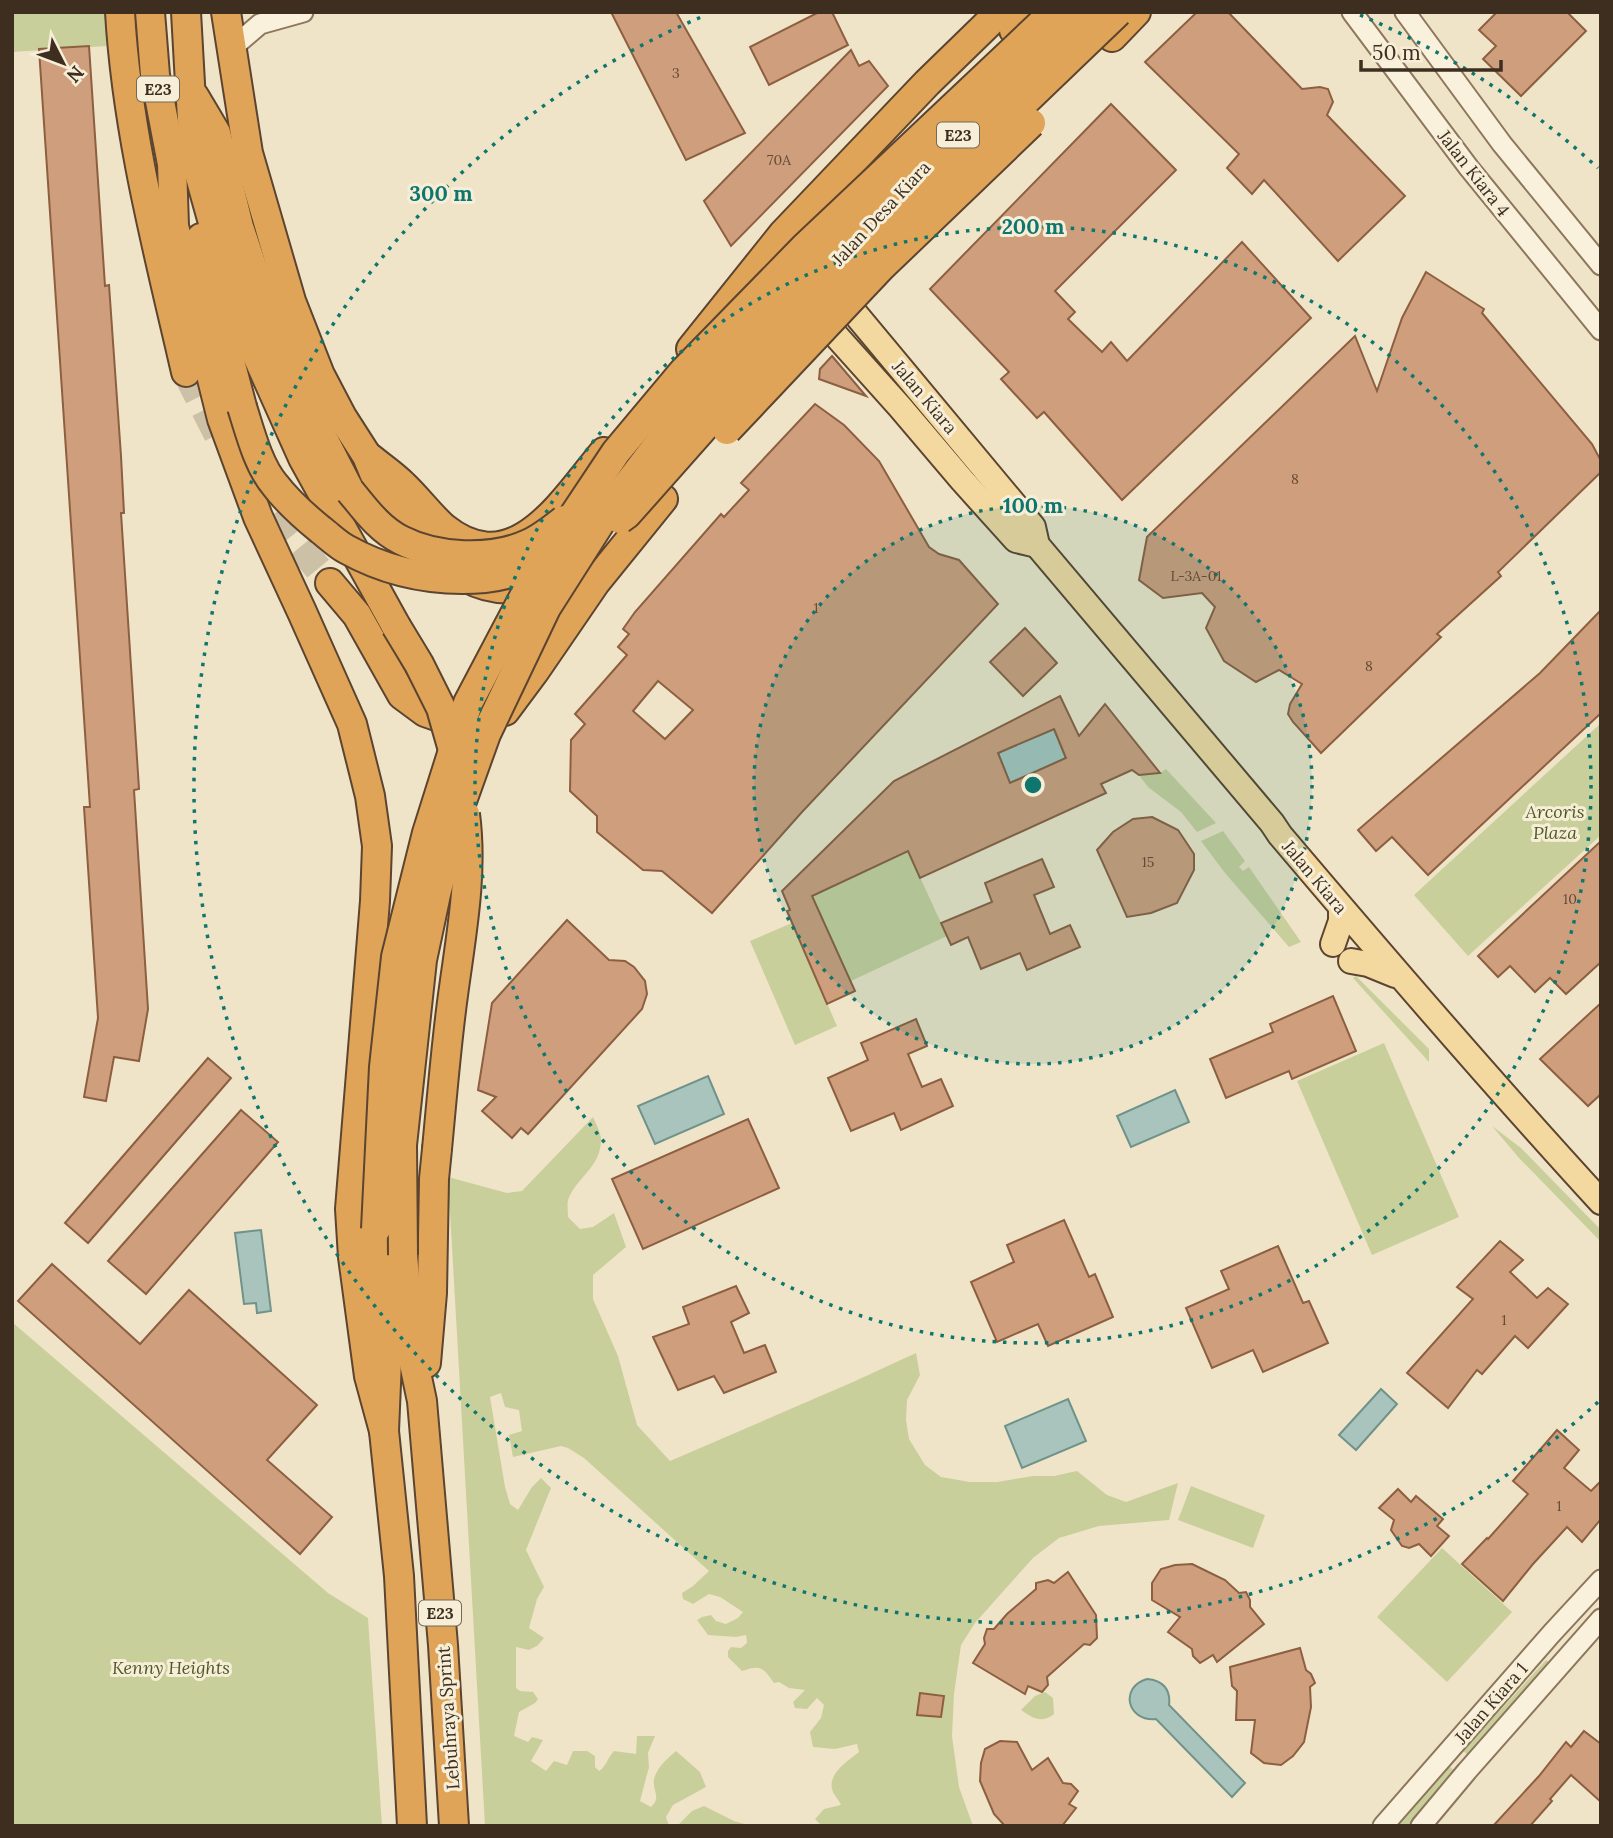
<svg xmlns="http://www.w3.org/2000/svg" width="1613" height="1838" font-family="Lora,serif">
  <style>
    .green { fill: #c9cf9b }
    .water { fill: #a9c4bc; stroke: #6f938a; stroke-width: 2 }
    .building { fill: #cf9f7d; stroke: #8d5f41; stroke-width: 2; fill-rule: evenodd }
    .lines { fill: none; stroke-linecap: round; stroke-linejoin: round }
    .highway-tunnel { stroke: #ccc0a6; stroke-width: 28; stroke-dasharray: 28 14; stroke-linecap: butt }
    .minor-casing { stroke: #8d765c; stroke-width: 23 }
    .major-casing { stroke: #5b4430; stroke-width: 28 }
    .highway-casing { stroke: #5b4430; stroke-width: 32 }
    .minor { stroke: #faf1dc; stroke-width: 19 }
    .major { stroke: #f3d9a0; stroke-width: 24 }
    .highway { stroke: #e0a458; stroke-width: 28 }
    .highway-bridge-casing { stroke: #5b4430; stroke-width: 32; stroke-linecap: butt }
    .highway-bridge { stroke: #e0a458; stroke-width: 28 }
    .ring { fill: none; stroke: #0f766e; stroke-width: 3.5; stroke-dasharray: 3.5 7 }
    .labels { text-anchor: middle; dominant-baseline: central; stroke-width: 6; stroke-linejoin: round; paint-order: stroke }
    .number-label { font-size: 14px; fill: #624a37 }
    .shield { fill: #f7eed8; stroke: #756857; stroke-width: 2 }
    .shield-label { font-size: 16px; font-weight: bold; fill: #3d2e20 }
    .street-label { font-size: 18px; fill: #3d2e20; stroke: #f7eed8 }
    .park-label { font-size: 18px; font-style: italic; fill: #4d5a26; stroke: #f7eed8 }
    .centre { fill: #0f766e; stroke: #f7eed8; stroke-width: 3.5 }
    .ring-label { font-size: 21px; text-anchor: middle; font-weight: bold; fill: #0f766e; stroke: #f7eed8; stroke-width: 6; stroke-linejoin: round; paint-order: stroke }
  </style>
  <rect width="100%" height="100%" fill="#f0e4c8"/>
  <g class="green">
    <path d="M12,12H105L107,46L12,52Z"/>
    <path d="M1601,723V835L1468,956L1414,895Z"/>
    <path d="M1166,769L1216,823L1197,832L1181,812L1148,787L1139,775L1160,773Z"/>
    <path d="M1223,831L1245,861L1239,867L1243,871L1249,867L1301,942L1289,947L1225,873L1201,841Z"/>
    <path d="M908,851L947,936L851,981L812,896Z"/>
    <path d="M792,923L837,1026L795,1045L750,941Z"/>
    <path d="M1356,976L1429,1049V1062L1353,978Z"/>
    <path d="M1384,1043L1459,1217L1372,1255L1297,1081Z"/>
    <path d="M593,1117C596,1124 600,1131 601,1138C602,1167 577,1176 568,1200C567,1205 568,1211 568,1217L580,1229L593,1227L614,1213L626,1247L593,1275V1299L618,1356L637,1425L670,1461L853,1382L916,1353L920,1375L907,1400L906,1420L909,1439L925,1465L941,1477L970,1482H997L1033,1476H1054L1077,1471L1107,1495L1126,1502L1178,1483L1169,1520L1099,1526L1059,1538L1033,1558L975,1623L961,1645L954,1694L952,1736L959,1787L973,1826H822L815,1819L824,1809L841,1805C839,1800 833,1794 832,1789C828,1773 849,1760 859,1752L857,1744L835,1749L813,1747L810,1732L821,1718L824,1705L817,1698L807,1709L795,1708L793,1702L805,1690L789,1688L779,1682L774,1683C763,1668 761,1664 742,1671L728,1657V1651L731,1647L741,1648L747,1643L746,1635L736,1637L708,1635L697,1620L702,1617L711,1615L716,1621L726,1624L738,1618L743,1612L720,1597L709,1594L693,1604L683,1599L682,1593L693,1586L709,1571L584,1458L568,1448L561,1446L513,1457L509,1435L522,1431L519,1410L505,1407L501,1393L490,1397L505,1487L510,1504L518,1510L532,1487L541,1478L551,1488L526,1550L544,1587L537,1599L529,1628L544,1638L537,1646L529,1650L516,1647V1688L520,1691L533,1692L538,1699L535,1703L519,1712L514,1736L528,1742L532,1737L543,1740L531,1761L546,1771L554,1761L567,1765L573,1751H587L595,1756V1767L599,1771C607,1766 607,1758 614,1751L636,1754L637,1736H655L648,1753L649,1767L640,1801L651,1807C662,1797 652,1791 654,1779C657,1767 667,1759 676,1751L700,1772L706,1787L673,1805L666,1817L668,1823L671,1826H485L448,1177L507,1193L522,1191Z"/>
    <path d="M1492,1126L1521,1148L1601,1230V1242L1519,1158Z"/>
    <path d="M12,1322L328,1593L368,1618L382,1826H12Z"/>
    <path d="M1191,1486L1265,1515L1253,1548L1178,1520Z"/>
    <path d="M1442,1548L1512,1612L1447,1682L1377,1617Z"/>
    <path d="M1546,1660L1555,1667L1473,1759L1463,1751Z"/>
    <path d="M1045,1692L1053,1698L1054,1714C1042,1724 1032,1718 1021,1710L1035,1696Z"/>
    <path d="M1449,1766L1459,1775L1414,1826H1395Z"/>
    <path d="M704,1806L734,1821L751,1826H677L692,1811Z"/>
  </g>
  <g class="water">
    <path d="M1054,729L1066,758L1010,783L998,753Z"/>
    <path d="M708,1076L724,1114L655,1144L638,1106Z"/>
    <path d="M1175,1090L1189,1122L1131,1147L1117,1116Z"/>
    <path d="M261,1230L271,1311L257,1313L256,1303L244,1304L235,1233Z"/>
    <path d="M1381,1389L1397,1404L1356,1450L1339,1435Z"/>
    <path d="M1068,1399L1086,1441L1022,1468L1005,1426Z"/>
    <path d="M1147,1679C1163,1680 1171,1690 1169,1705L1245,1783L1232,1797L1156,1719C1127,1722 1119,1687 1147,1679Z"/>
  </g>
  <g class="building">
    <path d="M611,12H676L745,133L686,160Z"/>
    <path d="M819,12H832L848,45L769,85L750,47Z"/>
    <path d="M1197,12H1228L1302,89L1320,87L1328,89L1333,102L1327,115L1405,196L1338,261L1264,180L1252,194L1227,168L1239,154L1145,62Z"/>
    <path d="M1497,12H1567L1586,31L1521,96L1483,59L1496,46L1479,30Z"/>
    <path d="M89,46L105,286L109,285L121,456L124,513H121L139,789L134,790L148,1009L139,1061L114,1057L106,1101L84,1097L98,1018L84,807H90L39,49Z"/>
    <path d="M851,50L859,66L869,61L888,86L731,246L704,201Z"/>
    <path d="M1111,104L1176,170L1055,291L1075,312L1068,319L1102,352L1111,342L1127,361L1242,242L1311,318L1122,500L1044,412L1037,418L1001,379L1009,372L930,289Z"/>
    <path d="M1426,272L1484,309L1482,313L1592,444L1601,461V472L1498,572L1501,576L1437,634L1441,637L1321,753L1293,722L1288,714L1290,704L1302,684L1279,670L1256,682L1224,661L1206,628L1215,607L1202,593L1163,598L1139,580L1147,537L1355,336L1377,391L1402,318Z"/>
    <path d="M832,356L866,396L819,379L820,369Z"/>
    <path d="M815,404L844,425L879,461L929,547L939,554L959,560L998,604L802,812L712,913L662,871L643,870L597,832V816L570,791L571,740L585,724L575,714L627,655L618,647L629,634L623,629L635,612L721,514L724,517L749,490L741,483ZM658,681L693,710L665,739L633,711Z"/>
    <path d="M1601,610V713L1428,875L1392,837L1376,851L1358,830L1540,673Z"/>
    <path d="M1025,628L1057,663L1023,696L990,662Z"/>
    <path d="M1060,696L1079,736L1105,704L1160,773L1139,775L1132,770L1101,784L1106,793L920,878L908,851L812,896L855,991L827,1004L787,911L790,910L782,891L894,781ZM1054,729L1066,758L1010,783L998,753Z"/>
    <path d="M1152,817L1178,830L1194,854V870L1177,903L1151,913L1127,917L1097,850L1113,832L1133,819Z"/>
    <path d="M1601,841V962L1566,994L1550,978L1535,992L1510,966L1498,977L1478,956Z"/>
    <path d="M1042,859L1054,887L1034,895L1050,934L1070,925L1080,947L1027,970L1020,953L981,969L968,937L951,945L941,923L992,902L985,883Z"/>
    <path d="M567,920L609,960L625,961L634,967L645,981L647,994L642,1009L528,1134L521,1128L512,1138L482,1111L496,1097L478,1090L492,1003Z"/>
    <path d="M1333,996L1356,1051L1292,1079L1289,1071L1226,1098L1210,1059L1273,1032L1270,1024Z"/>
    <path d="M1601,1003V1094L1588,1106L1540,1059Z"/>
    <path d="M916,1019L927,1046L908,1054L922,1087L941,1079L953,1106L901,1130L894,1113L851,1131L828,1078L868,1060L861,1043Z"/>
    <path d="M208,1058L231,1078L88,1243L65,1223Z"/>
    <path d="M241,1110L278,1142L146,1294L108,1261Z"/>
    <path d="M748,1119L779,1188L643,1249L612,1179Z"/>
    <path d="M1064,1220L1089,1277L1095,1274L1113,1317L1048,1346L1038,1324L997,1342L971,1282L1014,1262L1007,1245Z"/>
    <path d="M1500,1241L1523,1260L1510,1272L1537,1298L1548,1288L1568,1304L1528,1348L1515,1336L1482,1374L1477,1370L1448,1408L1407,1373L1473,1299L1457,1287Z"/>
    <path d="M1278,1246L1303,1303L1309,1301L1328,1343L1263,1372L1253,1350L1212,1368L1186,1308L1229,1289L1221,1271Z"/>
    <path d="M52,1264L140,1344L189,1290L317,1405L267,1460L332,1517L300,1554L18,1301Z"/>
    <path d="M736,1286L749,1313L731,1322L744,1353L765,1345L776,1372L724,1393L714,1376L678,1390L653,1337L689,1324L683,1307Z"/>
    <path d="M1557,1430L1579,1450L1564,1468L1591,1491L1601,1481V1519L1582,1542L1567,1527L1533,1564L1503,1601L1462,1564L1487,1538L1488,1539L1528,1494L1513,1481Z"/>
    <path d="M1398,1489L1411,1502L1416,1496L1443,1519L1437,1526L1449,1536L1431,1556L1419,1544L1409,1548L1402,1546L1391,1530L1394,1520L1379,1508Z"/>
    <path d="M1192,1564L1225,1580L1239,1593L1246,1592L1250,1600V1607L1264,1624L1217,1662L1213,1655L1200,1663L1193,1656L1192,1649L1168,1632L1180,1617L1152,1600V1583L1161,1569L1175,1565Z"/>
    <path d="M1068,1572L1096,1615L1097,1638L1090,1645L1084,1644L1047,1677L1048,1685L1042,1692L1028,1686L1025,1694L973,1663L985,1644L984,1638L987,1629H994L1007,1614L1036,1589V1583L1048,1580L1054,1583Z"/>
    <path d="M1300,1648L1306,1670L1311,1674L1315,1683L1310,1687L1311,1707L1304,1742L1293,1756L1281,1765L1264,1763L1251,1753L1255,1720H1236L1237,1691L1232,1686L1230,1667Z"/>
    <path d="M920,1693L944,1696L941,1717L917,1715Z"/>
    <path d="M1584,1731L1601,1744V1802L1571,1775L1550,1799L1552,1801L1530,1826H1493L1539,1776L1566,1742L1571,1747Z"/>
    <path d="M1000,1741L1017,1742L1032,1770L1048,1758L1063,1783L1071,1784L1078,1791L1069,1804L1076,1808L1062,1826H1005L994,1814L980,1781L981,1763L985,1749Z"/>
  </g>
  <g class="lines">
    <g class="highway-tunnel">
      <path d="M186,372L222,443"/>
      <path d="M247,482L330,583"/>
    </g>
    <g class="minor-casing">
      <g id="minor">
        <path d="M1352,12L1469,168L1601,330"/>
        <path d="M1405,12L1502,144L1601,265"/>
        <path d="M232,48L260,24L303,12"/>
        <path d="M1383,1826L1552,1633L1601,1580"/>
        <path d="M1421,1826L1467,1771L1601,1619"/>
      </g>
    </g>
    <g class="major-casing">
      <g id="major">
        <path d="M834,291L853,311L1033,527L1037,545L1272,823L1280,835C1385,959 1491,1082 1601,1202"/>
        <path d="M813,310L900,407L962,480L1016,540L1037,545"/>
        <path d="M1333,944L1341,921V908"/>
        <path d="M1351,961L1368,964L1395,975"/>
      </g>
    </g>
    <g class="highway-casing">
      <g id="highway">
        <path d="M120,12C127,134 159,254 186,372"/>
        <path d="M150,12L155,75L172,164L174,226L222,419L258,517L302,612L352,724L370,796L377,846L375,901L350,1209L353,1257L369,1376L384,1431"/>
        <path d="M186,12L194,155L217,237L255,351L303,458L396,626"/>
        <path d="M226,12L248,153L291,301L320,375L342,417L367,456L385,499L420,543L434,554"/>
        <path d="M1014,30L1031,12"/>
        <path d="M1112,37L1136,12"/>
        <path d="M194,96L216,133L239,227L273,329L305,403L350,491"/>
        <path d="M201,238L216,307L242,407"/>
        <path d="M691,349L783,234L927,83L1000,12"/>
        <path d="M370,458C381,467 393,475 403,485C417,498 429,515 444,528C514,584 563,501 604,452"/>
        <path d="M467,578C493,592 522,592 548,579"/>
        <path d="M330,583L357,615L402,695L425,712L459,724H464"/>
        <path d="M505,711L534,672L595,583L663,499"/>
        <path d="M376,1229L387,1360L384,1431L399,1576L412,1826"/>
        <path d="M403,1255L411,1349L422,1401L443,1645L454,1826"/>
        <path d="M426,1363L432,1293L434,1179L437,1149"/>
      </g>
    </g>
    <use href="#minor" class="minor"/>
    <use href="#major" class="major"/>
    <use href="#highway" class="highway"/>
    <g class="highway-bridge-casing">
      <g id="highway-bridge">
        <path d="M242,407C250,432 258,465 275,485C288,502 305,517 321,530C329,536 337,544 346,549C389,573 437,582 485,578C508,576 530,566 552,558"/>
        <path d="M727,430L881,267L1031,123"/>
        <path d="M350,491C365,509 379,529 401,540C436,558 491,561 528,544C540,539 554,528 564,520"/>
        <path d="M620,519L627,514L791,329L850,269L1118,12"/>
        <path d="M396,626L419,664L441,708L453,750"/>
        <path d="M437,1149C442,1097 446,1046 453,995C461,935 473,874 465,814"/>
        <path d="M376,1229L384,1067L396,957L427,833L468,703L527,591L562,533L616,452L683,372L804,248L1054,12"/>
        <path d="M403,1255L402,1145L422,960L436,894L453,826L486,734L546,608L609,509L674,424L747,339L826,258L1090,12"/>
      </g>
    </g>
    <use href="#highway-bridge" class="highway-bridge"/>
  </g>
  <circle cx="1033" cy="785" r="279" fill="#0f766e" fill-opacity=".12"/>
  <g class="ring">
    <circle cx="1033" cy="785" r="279"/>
    <circle cx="1033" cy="785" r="558"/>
    <path d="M1598 1402A837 837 0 1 1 706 15M1360 15A837 837 0 0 1 1598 168"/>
  </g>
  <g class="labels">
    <g class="number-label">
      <text x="676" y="73">3</text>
      <text x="779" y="160">70A</text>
      <text x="1295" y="479">8</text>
      <text x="1196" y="576">L-3A-01</text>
      <text x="816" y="608">1</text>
      <text x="1369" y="666">8</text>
      <text x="1148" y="862">15</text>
      <text x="1570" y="899">10</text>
      <text x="1504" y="1320">1</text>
      <text x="1559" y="1506">1</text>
    </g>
    <g class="shield">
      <rect x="137" y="76.5" width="42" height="25" rx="5"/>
      <rect x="937" y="122.5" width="42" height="25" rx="5"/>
      <rect x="419" y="1600.5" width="42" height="25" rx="5"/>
    </g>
    <g class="shield-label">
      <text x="158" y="89">E23</text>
      <text x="958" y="135">E23</text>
      <text x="440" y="1613">E23</text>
    </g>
    <g class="street-label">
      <text transform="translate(1474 173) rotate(52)">Jalan Kiara 4</text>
      <text transform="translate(881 213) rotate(-47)">Jalan Desa Kiara</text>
      <text transform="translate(925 397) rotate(50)">Jalan Kiara</text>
      <text transform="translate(1315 877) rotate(50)">Jalan Kiara</text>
      <text transform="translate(1491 1703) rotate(-49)">Jalan Kiara 1</text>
      <text transform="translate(448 1718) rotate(-94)">Lebuhraya Sprint</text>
    </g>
    <g class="park-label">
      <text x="1555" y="811">Arcoris<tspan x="1555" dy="21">Plaza</tspan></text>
      <text x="171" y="1667">Kenny Heights</text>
    </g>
  </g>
  <circle cx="1033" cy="785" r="10" class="centre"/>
  <g class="ring-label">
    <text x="441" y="201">300 m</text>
    <text x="1033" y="234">200 m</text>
    <text x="1033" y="513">100 m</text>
  </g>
  <rect width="1613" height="1838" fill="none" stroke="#3d2e20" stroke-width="28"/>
  <g transform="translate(63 63) rotate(132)" stroke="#f7eed8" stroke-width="5" paint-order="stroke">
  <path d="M0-5L12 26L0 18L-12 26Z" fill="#3d2e20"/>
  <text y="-10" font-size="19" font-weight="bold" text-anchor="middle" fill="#3d2e20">N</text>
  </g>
  <path d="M1361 60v10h140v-10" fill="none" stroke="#3d2e20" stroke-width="3.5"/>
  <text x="1372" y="60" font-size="21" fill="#3d2e20" stroke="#f7eed8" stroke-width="5" paint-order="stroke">50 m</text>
</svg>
